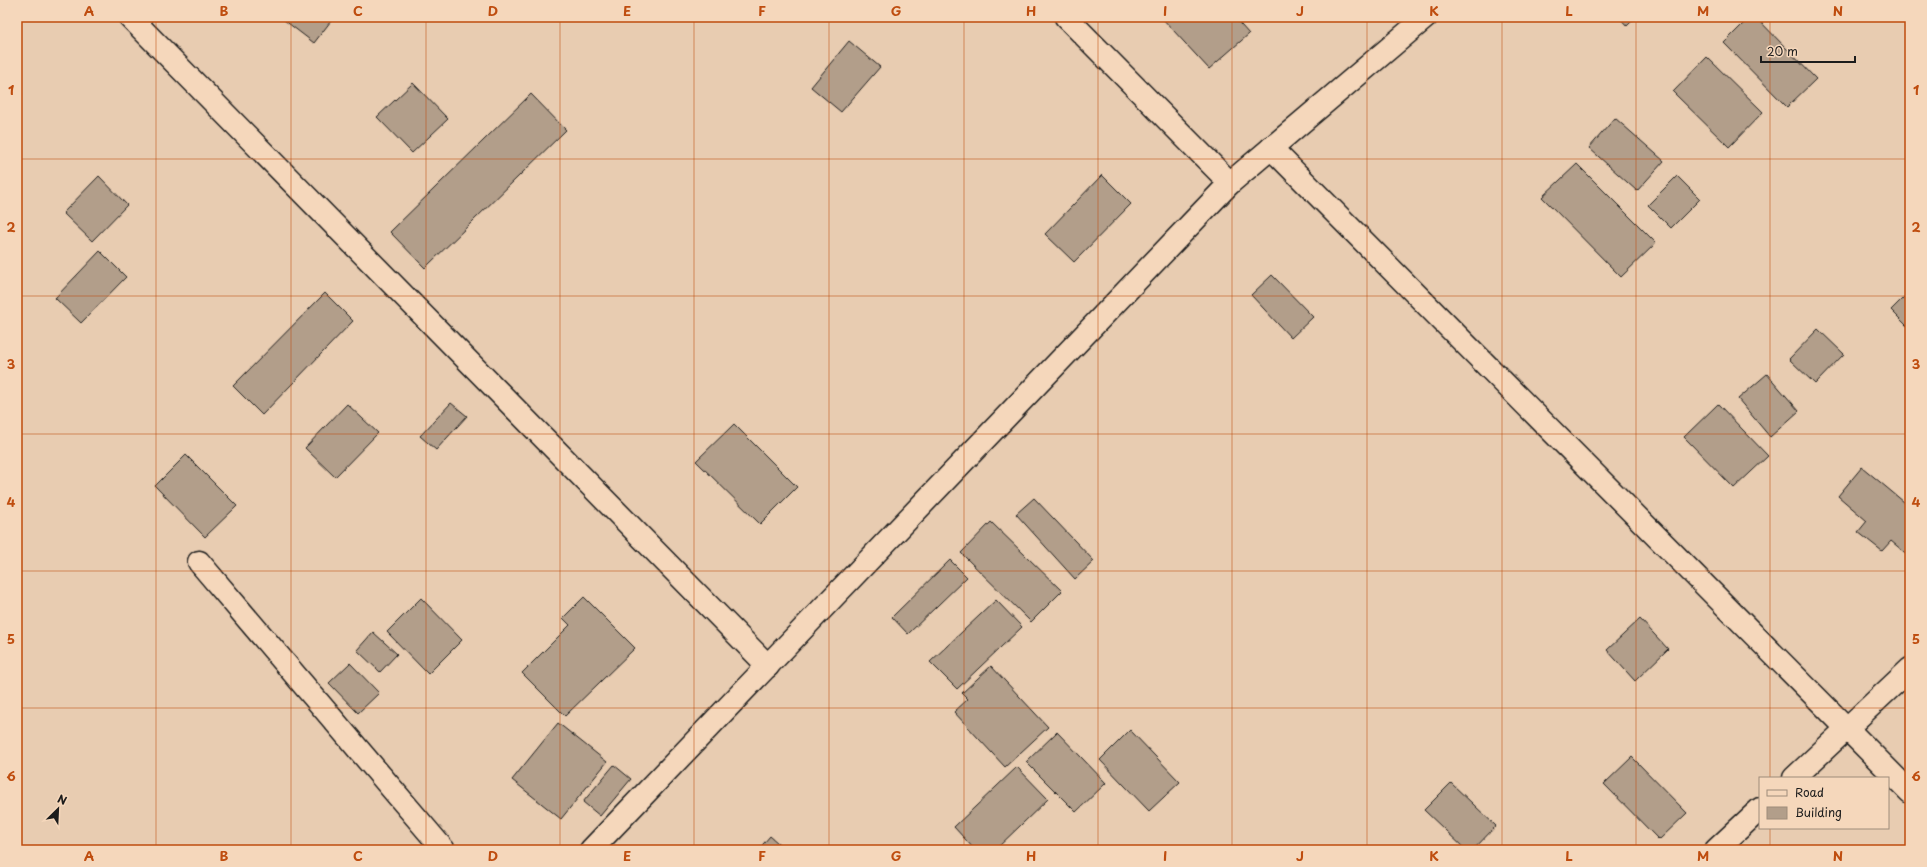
<svg xmlns="http://www.w3.org/2000/svg" width="1927" height="867" font-family="'Playpen Sans',sans-serif">
  <style>
    .building { fill: #b29e8a; stroke: #1c1c1c }
    .lines { fill: none; stroke-linecap: round; stroke-linejoin: round }
    .street-casing { stroke: #1c1c1c; stroke-width: 25 }
    .street { stroke: #f5d7bb; stroke-width: 22 }
    .grid { fill: none; stroke: #bf4d0f; stroke-width: 1; stroke-opacity: 0.55 }
    .neatline { fill: none; stroke: #bf4d0f; stroke-width: 1.5 }
    .grid-label { font-size: 13px; text-anchor: middle; font-weight: bold; fill: #bf4d0f }
  </style>
  <rect width="100%" height="100%" fill="#e8ccb1"/>
  <filter id="ink" filterUnits="userSpaceOnUse"><feTurbulence type="fractalNoise" baseFrequency=".025" numOctaves="2"/><feDisplacementMap in="SourceGraphic" scale="8" xChannelSelector="R" yChannelSelector="G"/><feConvolveMatrix kernelMatrix="1 2 1 2 8 2 1 2 1" color-interpolation-filters="sRGB"/></filter>
  <g filter="url(#ink)">
    <g class="building">
      <path d="M286,17H334L314,43L284,20Z"/>
      <path d="M1161,17H1234L1249,34L1209,69Z"/>
      <path d="M1619,17H1636L1627,26Z"/>
      <path d="M1750,17H1756L1816,79L1787,107L1724,43Z"/>
      <path d="M849,41L880,67L841,112L811,87Z"/>
      <path d="M1707,57L1763,112L1729,147L1673,92Z"/>
      <path d="M413,83L448,119L412,153L377,117Z"/>
      <path d="M531,94L566,130L425,268L390,232Z"/>
      <path d="M1615,118L1664,161L1637,191L1589,148Z"/>
      <path d="M1577,164L1656,243L1621,277L1542,197Z"/>
      <path d="M1102,175L1131,204L1074,262L1045,234Z"/>
      <path d="M99,176L127,205L92,241L63,213Z"/>
      <path d="M1677,176L1700,199L1671,228L1648,205Z"/>
      <path d="M100,251L126,277L81,323L55,298Z"/>
      <path d="M1272,275L1313,317L1291,338L1251,295Z"/>
      <path d="M1910,291V329L1891,310Z"/>
      <path d="M325,293L353,321L262,415L233,386Z"/>
      <path d="M1818,329L1844,354L1815,384L1789,359Z"/>
      <path d="M1767,374L1799,411L1770,437L1738,399Z"/>
      <path d="M451,403L467,416L436,450L420,436Z"/>
      <path d="M347,404L378,433L335,477L305,448Z"/>
      <path d="M1718,404L1768,456L1734,488L1684,437Z"/>
      <path d="M734,424L797,487L760,524L696,461Z"/>
      <path d="M186,455L237,506L205,537L155,486Z"/>
      <path d="M1862,467L1910,507L1909,556L1891,541L1882,551L1858,532L1867,521L1838,496Z"/>
      <path d="M1034,498L1094,561L1075,579L1016,514Z"/>
      <path d="M991,522L1062,591L1031,622L961,553Z"/>
      <path d="M950,560L967,577L908,634L892,617Z"/>
      <path d="M584,597L635,648L565,716L522,673L570,625L563,618Z"/>
      <path d="M421,598L462,640L428,674L387,632Z"/>
      <path d="M996,600L1022,627L957,689L930,662Z"/>
      <path d="M1640,619L1668,649L1635,681L1607,650Z"/>
      <path d="M373,632L397,654L380,672L357,650Z"/>
      <path d="M350,663L379,693L358,713L329,683Z"/>
      <path d="M991,666L1048,727L1005,767L954,712L968,699L962,693Z"/>
      <path d="M558,723L607,762L561,819L512,780Z"/>
      <path d="M1130,730L1180,782L1149,811L1100,760Z"/>
      <path d="M1057,732L1106,783L1076,812L1026,762Z"/>
      <path d="M1632,757L1687,813L1659,840L1604,784Z"/>
      <path d="M614,765L631,779L600,816L583,802Z"/>
      <path d="M1017,767L1048,799L995,850H975L954,827Z"/>
      <path d="M1451,783L1496,826L1473,850H1466L1424,810Z"/>
      <path d="M770,836L786,850H758Z"/>
    </g>
    <g class="lines">
      <g class="street-casing">
        <g id="street">
          <path d="M130,17L768,666"/>
          <path d="M1066,17L1230,183"/>
          <path d="M1271,148L1910,792"/>
          <path d="M199,562L444,850"/>
          <path d="M1794,778L1910,669"/>
          <path d="M591,850L1230,183L1426,17"/>
          <path d="M1716,850L1760,809"/>
        </g>
      </g>
      <use href="#street" class="street"/>
    </g>
  </g>
  <path class="grid" d="M156,17V850M291,17V850M426,17V850M560,17V850M694,17V850M829,17V850M964,17V850M1098,17V850M1232,17V850M1367,17V850M1502,17V850M1636,17V850M1770,17V778M17,159H1910M17,296H1910M17,434H1910M17,571H1910M17,708H1910M1770,828V850"/>
  <rect width="1927" height="867" fill="none" stroke="#f5d7bb" stroke-width="44"/>
  <rect x="1759" y="777" width="130" height="52" fill="#f5d7bb" stroke="#9e8c7b"/>
  <rect x="1767" y="790" width="20" height="6" fill="#f5d7bb" stroke="#9e8c7b"/>
  <text x="1795" y="797" font-size="12" fill="#1c1c1c">Road</text>
  <rect x="1767" y="807" width="20" height="12" fill="#b29e8a" stroke="#9e8c7b"/>
  <text x="1795" y="817" font-size="12" fill="#1c1c1c">Building</text>
  <g transform="translate(58 809) rotate(24)" stroke="#f5d7bb" stroke-width="3" paint-order="stroke">
  <path d="M0-3L7 15L0 10L-7 15Z" fill="#1c1c1c"/>
  <text y="-6" font-size="11" font-weight="bold" text-anchor="middle" fill="#1c1c1c">N</text>
  </g>
  <path d="M1761 56v6h94v-6" fill="none" stroke="#1c1c1c" stroke-width="2"/>
  <text x="1767" y="56" font-size="12" fill="#1c1c1c" stroke="#f5d7bb" stroke-width="3" paint-order="stroke">20 m</text>
  <rect x="22" y="22" width="1883" height="823" class="neatline"/>
  <g class="grid-label">
    <text x="89" y="16">A</text>
    <text x="224" y="16">B</text>
    <text x="358" y="16">C</text>
    <text x="493" y="16">D</text>
    <text x="627" y="16">E</text>
    <text x="762" y="16">F</text>
    <text x="896" y="16">G</text>
    <text x="1031" y="16">H</text>
    <text x="1165" y="16">I</text>
    <text x="1300" y="16">J</text>
    <text x="1434" y="16">K</text>
    <text x="1569" y="16">L</text>
    <text x="1703" y="16">M</text>
    <text x="1838" y="16">N</text>
    <text x="11" y="95">1</text>
    <text x="1916" y="95">1</text>
    <text x="11" y="232">2</text>
    <text x="1916" y="232">2</text>
    <text x="11" y="369">3</text>
    <text x="1916" y="369">3</text>
    <text x="11" y="507">4</text>
    <text x="1916" y="507">4</text>
    <text x="11" y="644">5</text>
    <text x="1916" y="644">5</text>
    <text x="11" y="781">6</text>
    <text x="1916" y="781">6</text>
    <text x="89" y="861">A</text>
    <text x="224" y="861">B</text>
    <text x="358" y="861">C</text>
    <text x="493" y="861">D</text>
    <text x="627" y="861">E</text>
    <text x="762" y="861">F</text>
    <text x="896" y="861">G</text>
    <text x="1031" y="861">H</text>
    <text x="1165" y="861">I</text>
    <text x="1300" y="861">J</text>
    <text x="1434" y="861">K</text>
    <text x="1569" y="861">L</text>
    <text x="1703" y="861">M</text>
    <text x="1838" y="861">N</text>
  </g>
</svg>
